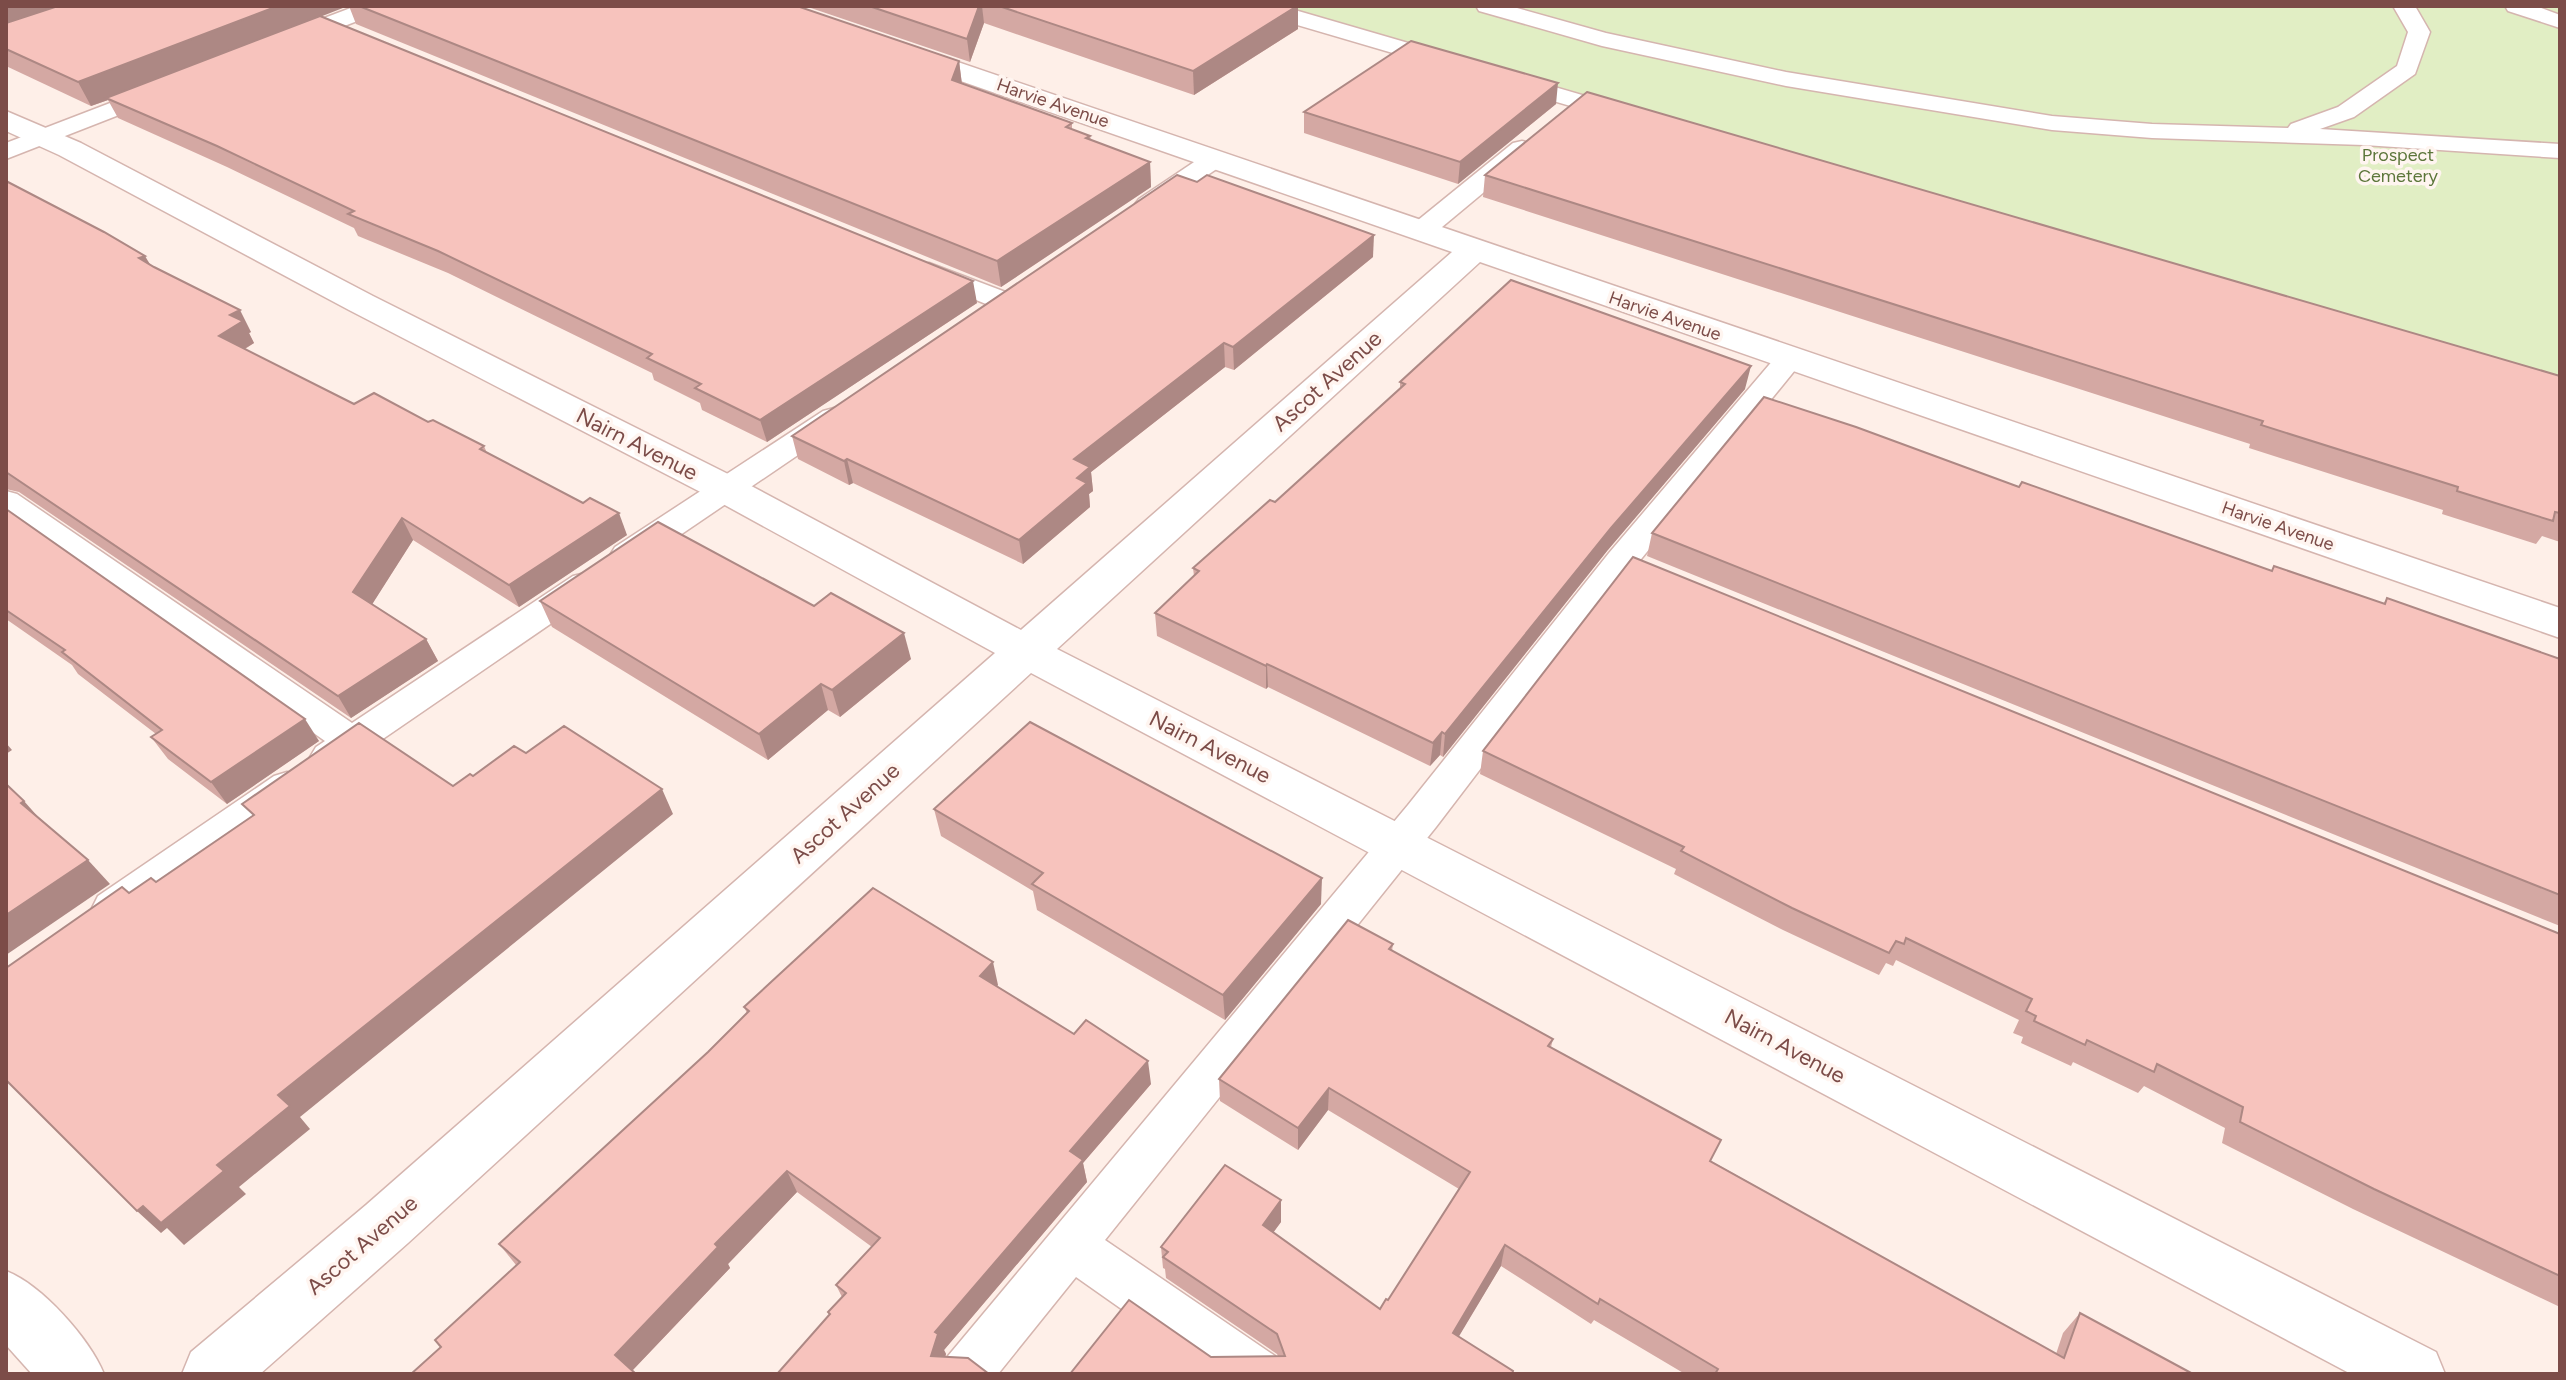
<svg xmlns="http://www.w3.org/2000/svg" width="2566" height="1380" font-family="Figtree,sans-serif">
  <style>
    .green { fill: #e1eec4 }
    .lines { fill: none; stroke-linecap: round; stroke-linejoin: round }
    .lane-casing { stroke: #d5b5af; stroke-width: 3 }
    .street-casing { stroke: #d5b5af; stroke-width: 3 }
    .lane { fill: #fff; fill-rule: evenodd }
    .street { fill: #fff; fill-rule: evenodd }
    .wall { fill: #d4a8a3 }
    .shaded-wall { fill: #ad8884 }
    .building { fill: #f7c3bd; stroke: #ad8884; stroke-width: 2 }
    .labels { text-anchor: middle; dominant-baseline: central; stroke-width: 7; stroke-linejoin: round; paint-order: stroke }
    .far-street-label { font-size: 18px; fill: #7c4c48; stroke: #fff5f0 }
    .far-park-label { font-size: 18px; fill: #5c763a; stroke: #fff5f0 }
    .street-label { font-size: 22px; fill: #7c4c48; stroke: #fff5f0 }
  </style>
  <rect width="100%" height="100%" fill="#feefe8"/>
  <path class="green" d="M1281,6H2560V380Z"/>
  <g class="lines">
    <g class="lane-casing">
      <g id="lane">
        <path d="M356,6H386L383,11L298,44L290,46L279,39L282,34Z"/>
        <path d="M1247,6H1281L1453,56L1456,61L1445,68L1437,66L1250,11Z"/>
        <path d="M1476,6H1510L1606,33L1786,72L2052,116L2152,124L2288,128L2291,124L2338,107L2397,66L2408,32L2393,6H2415L2430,32L2415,74L2354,117L2320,129L2560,144V158L2364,145L2152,138L2052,130L1786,86L1602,46L1479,11Z"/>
        <path d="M2505,6H2536L2560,15V28L2508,11Z"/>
        <path d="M1510,74L1630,109L1634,114L1630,119L1622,121L1502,86L1499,81L1502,76Z"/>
        <path d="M157,85L165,87L169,92L165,97L6,159V143Z"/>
        <path d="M1522,141L1531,143L1534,148L1531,153L1430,237H1412L1408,231L1412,225L1513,143Z"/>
        <path d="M1215,152L1224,154L1227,159L1224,164L1157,209H1139L1135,204L1139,199L1206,154Z"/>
        <path d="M929,263L1016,296L1020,302L1016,308L1006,310L996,308L919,277L916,271L919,265Z"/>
        <path d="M1790,349L1800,352L1804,358L1800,364L1633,569L1436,827L1105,1240L1275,1356L1282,1374H1214L1076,1277L998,1374H941L948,1356L1408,805L1609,553L1780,352Z"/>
        <path d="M834,408L845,411L849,417L845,423L639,563L627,566L615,563L610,555L615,547L823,411Z"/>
        <path d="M6,491L17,494L352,723L573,576L585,573L597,576L602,584L597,592L342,767L329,771L316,767L310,757L316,747L325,741L6,516Z"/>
        <path d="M287,772L300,776L306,786L300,796L126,920L112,925L98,920L92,908L98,896L274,776Z"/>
      </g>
    </g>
    <g class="street-casing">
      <g id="street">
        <path d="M902,43L2560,608V638L1480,262L1057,649L2436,1352L2445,1374H2351L1031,673L408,1243L260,1374H182L191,1352L366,1205L995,653L712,498L349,310L59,155L6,131V111L81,143L373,296L740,480L1021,630L1452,252L892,57L888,51L892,45Z"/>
        <path d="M6,1271C42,1285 89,1338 104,1374H32L6,1345Z"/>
      </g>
    </g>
    <use href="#lane" class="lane"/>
    <use href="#street" class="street"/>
  </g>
  <g class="wall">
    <path d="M6,6L322,16L977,303L767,442L702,410L700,403L654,380L652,373L448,273L358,236L354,228L227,167L118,118L108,100L91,106L6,66Z"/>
    <path d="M349,6H797L959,61L962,84L1072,123V130L1090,136L1091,140L1150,162L1151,187L1001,287L356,24Z"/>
    <path d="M805,6H1298V29L1194,95L984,23L970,62Z"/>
    <path d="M1556,104L1458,184L1304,133V112Z"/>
    <path d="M1485,175L2560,376V542L2542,536L2536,544L2442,514L2443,510L2249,448L2250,444L1483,197Z"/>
    <path d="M6,181L151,265L251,332L249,333L254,343L245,349L354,404L428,422L484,446L487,453L627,535L519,607L413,540L372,604L426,639L438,661L351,718L19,492L6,489Z"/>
    <path d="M1373,257L1234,370L1225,367L1091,472L1093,491L1089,494L1090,507L1023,564L853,483L849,485L798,459L792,436Z"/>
    <path d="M1400,382L1745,389L1607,551L1443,757L1440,755L1430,766L1268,687L1266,689L1157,636L1155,613L1194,576L1193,568L1275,502L1400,389Z"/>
    <path d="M2019,487L2271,571L2274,566L2383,604L2387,598L2560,659V926L1647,556L1652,533Z"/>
    <path d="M6,509L319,741L227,804L168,759L151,737L156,734L78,674L72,665L6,619Z"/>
    <path d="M540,601L814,606L911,659L840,717L828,710L768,760L552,627Z"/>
    <path d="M1483,751L2560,934V1307L2353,1209L2222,1143L2225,1128L2144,1086L2138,1093L2073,1062L2071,1066L2021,1043L2023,1037L2013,1033L2019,1020L1896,960L1893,966L1886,963L1879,975L1783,930L1674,874L1676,869L1480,774Z"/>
    <path d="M934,809L1321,904L1225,1020L1037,910L1033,891L941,836Z"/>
    <path d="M1393,944L1392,951L1553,1039L1551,1047L1713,1162L2056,1354L2063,1333L2080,1313L2193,1374H1685L1594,1320L1591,1324L1501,1266L1458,1337L1513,1371L1512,1374L1211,1357L1278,1356L1277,1354L1166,1278L1165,1269L1163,1268L1161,1247L1281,1222L1273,1233L1380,1309L1388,1300L1459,1189L1328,1110L1298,1150L1220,1101L1219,1079Z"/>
    <path d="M998,985L997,986L1151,1084L1083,1163L1087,1182L944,1350L946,1354L945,1357L989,1374L829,1315L828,1312L842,1297L836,1285L872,1247L797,1192L728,1264L730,1268L632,1371L441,1347L516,1265L499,1244L708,1052L747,1013L744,1007Z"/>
  </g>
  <g class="shaded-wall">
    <path d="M6,6H70L6,29Z"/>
    <path d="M278,6H348L110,99L106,98L108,100L91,106L78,82Z"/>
    <path d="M979,6H982L984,23L970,62L967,39Z"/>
    <path d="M1298,6V29L1194,95L1193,71Z"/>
    <path d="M959,61L962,85L952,80Z"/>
    <path d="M1558,83L1556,104L1458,184L1460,162Z"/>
    <path d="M1150,162L1151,187L1001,287L997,261Z"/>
    <path d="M1374,235L1373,257L1234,370L1233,347Z"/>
    <path d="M145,256L157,276L139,258Z"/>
    <path d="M973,281L977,303L767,442L760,420Z"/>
    <path d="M240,310L251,332L249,333L254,343L231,357L219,336L230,315Z"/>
    <path d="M1224,343L1225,367L1091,472L1093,491L1089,494L1090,507L1023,564L1019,540L1074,459Z"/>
    <path d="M1751,366L1745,389L1607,551L1443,757L1445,734L1611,528Z"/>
    <path d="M847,459L853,483L849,485L844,461Z"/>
    <path d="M619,513L627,535L519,607L509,585Z"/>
    <path d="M402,518L413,540L366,614L353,592Z"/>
    <path d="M904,633L911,659L840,717L832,690Z"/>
    <path d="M426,639L438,661L351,718L338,696Z"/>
    <path d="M1267,664L1268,687L1266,689V666Z"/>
    <path d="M821,684L828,710L768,760L759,734Z"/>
    <path d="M305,719L319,741L227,804L211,782Z"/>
    <path d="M1442,732L1440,755L1430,766L1433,743Z"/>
    <path d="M6,743L12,750L6,754Z"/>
    <path d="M662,789L673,814L300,1117L310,1129L239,1187L246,1194L184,1245L167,1228L161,1233L137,1211L143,1206L217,1165L278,1095Z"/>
    <path d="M24,801L46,826L21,803Z"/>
    <path d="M88,860L110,884L6,955V915Z"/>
    <path d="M1322,878L1321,904L1225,1020L1223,995Z"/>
    <path d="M993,962L998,985L986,999L980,976Z"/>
    <path d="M1148,1061L1151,1084L1083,1163L1087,1182L944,1350L946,1354L939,1374L931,1356L935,1332L1070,1151Z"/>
    <path d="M1329,1088L1328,1110L1298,1150V1128Z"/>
    <path d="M787,1171L797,1192L728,1264L730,1268L629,1374L615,1355L715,1244Z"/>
    <path d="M1281,1200V1222L1263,1246V1225Z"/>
    <path d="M1505,1245L1501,1266L1449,1353L1453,1333Z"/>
  </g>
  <g class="building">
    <path d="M58,6H278L78,82L6,49V23Z"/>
    <path d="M359,6H797L959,61L952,80L1072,123L1066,127L1090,136L1086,138L1150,162L997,261Z"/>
    <path d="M869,6H979L967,39Z"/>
    <path d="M999,6H1297L1193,71Z"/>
    <path d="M320,16L973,281L760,420L695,388L701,384L647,358L652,354L438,251L348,214L354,211L217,146L106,98Z"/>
    <path d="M1411,41L1558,83L1460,162L1304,112Z"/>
    <path d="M1587,92L2560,376V513L2555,512L2553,521L2457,491L2458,487L2261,425L2263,421L1485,175Z"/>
    <path d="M1177,175L1197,182L1207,175L1374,235L1233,347L1224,343L1074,459L1090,467L1077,478L1087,483L1019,540L847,459L844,461L792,436Z"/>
    <path d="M6,181L104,232L145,256L139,258L154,267L240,310L230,315L243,321L219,336L354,404L374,393L428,422L433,420L484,446L480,449L583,503L590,498L619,513L509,585L402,518L353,592L426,639L338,696L6,472Z"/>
    <path d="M1511,280L1751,366L1611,528L1445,734L1442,732L1433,743L1267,664L1266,666L1155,613L1199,571L1193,568L1270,500L1275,502L1405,384L1400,382Z"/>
    <path d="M1764,397L1856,427L2019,487L2022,482L2272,571L2274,566L2385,604L2387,598L2560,659V895L1652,533Z"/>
    <path d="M6,509L305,719L211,782L151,737L162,730L62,652L65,650L6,610Z"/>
    <path d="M658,522L814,606L831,593L904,633L832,690L821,684L759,734L540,601Z"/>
    <path d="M1633,557L2560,934V1276L2374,1189L2240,1122L2243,1107L2157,1064L2154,1072L2087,1040L2085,1045L2034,1021L2036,1016L2026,1011L2032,999L1906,938L1904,944L1896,941L1889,953L1792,908L1681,851L1684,847L1483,751Z"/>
    <path d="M1030,722L1322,878L1223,995L1032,884L1043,873L934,809Z"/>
    <path d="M359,723L453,786L470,774L473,776L514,746L526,753L564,726L662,789L278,1095L290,1106L217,1165L224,1171L161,1223L143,1206L137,1211L6,1080V968L122,887L129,893L151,878L156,882L254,815L242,804Z"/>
    <path d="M6,784L24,801L21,803L88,860L6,915Z"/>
    <path d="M873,888L993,962L980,976L1074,1034L1086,1020L1148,1061L1070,1151L1083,1160L935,1332L938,1334L931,1356L968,1358L989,1374H777L830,1314L828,1312L846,1293L836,1285L880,1238L787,1171L715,1244L718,1247L615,1355L636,1374H411L441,1347L435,1340L520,1262L499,1244L708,1052L749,1011L744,1007Z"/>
    <path d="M1348,920L1393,944L1389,949L1553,1039L1548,1046L1721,1140L1710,1161L2064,1358L2080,1313L2193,1374H1715L1718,1369L1600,1299L1598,1304L1505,1245L1453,1333L1513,1371L1512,1374H1070L1129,1300L1211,1357L1285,1356L1277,1334L1163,1257L1168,1252L1161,1247L1225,1165L1281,1200L1263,1225L1380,1309L1386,1299L1388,1300L1470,1172L1329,1088L1298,1128L1219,1079Z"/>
  </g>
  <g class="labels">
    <g class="far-street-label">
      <text transform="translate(1053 103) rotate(19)">Harvie Avenue</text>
      <text transform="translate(1665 316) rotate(19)">Harvie Avenue</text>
      <text transform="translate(2278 526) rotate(19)">Harvie Avenue</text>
    </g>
    <g class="far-park-label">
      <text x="2398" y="155">Prospect<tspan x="2398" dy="21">Cemetery</tspan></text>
    </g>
    <g class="street-label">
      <text transform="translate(1327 381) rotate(-42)">Ascot Avenue</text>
      <text transform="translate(637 444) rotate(27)">Nairn Avenue</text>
      <text transform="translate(1210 747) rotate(27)">Nairn Avenue</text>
      <text transform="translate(845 813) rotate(-42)">Ascot Avenue</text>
      <text transform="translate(1785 1046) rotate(28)">Nairn Avenue</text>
      <text transform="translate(362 1245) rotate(-41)">Ascot Avenue</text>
    </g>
  </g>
  <rect width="2566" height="1380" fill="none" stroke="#7c4c48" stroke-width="16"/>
</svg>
